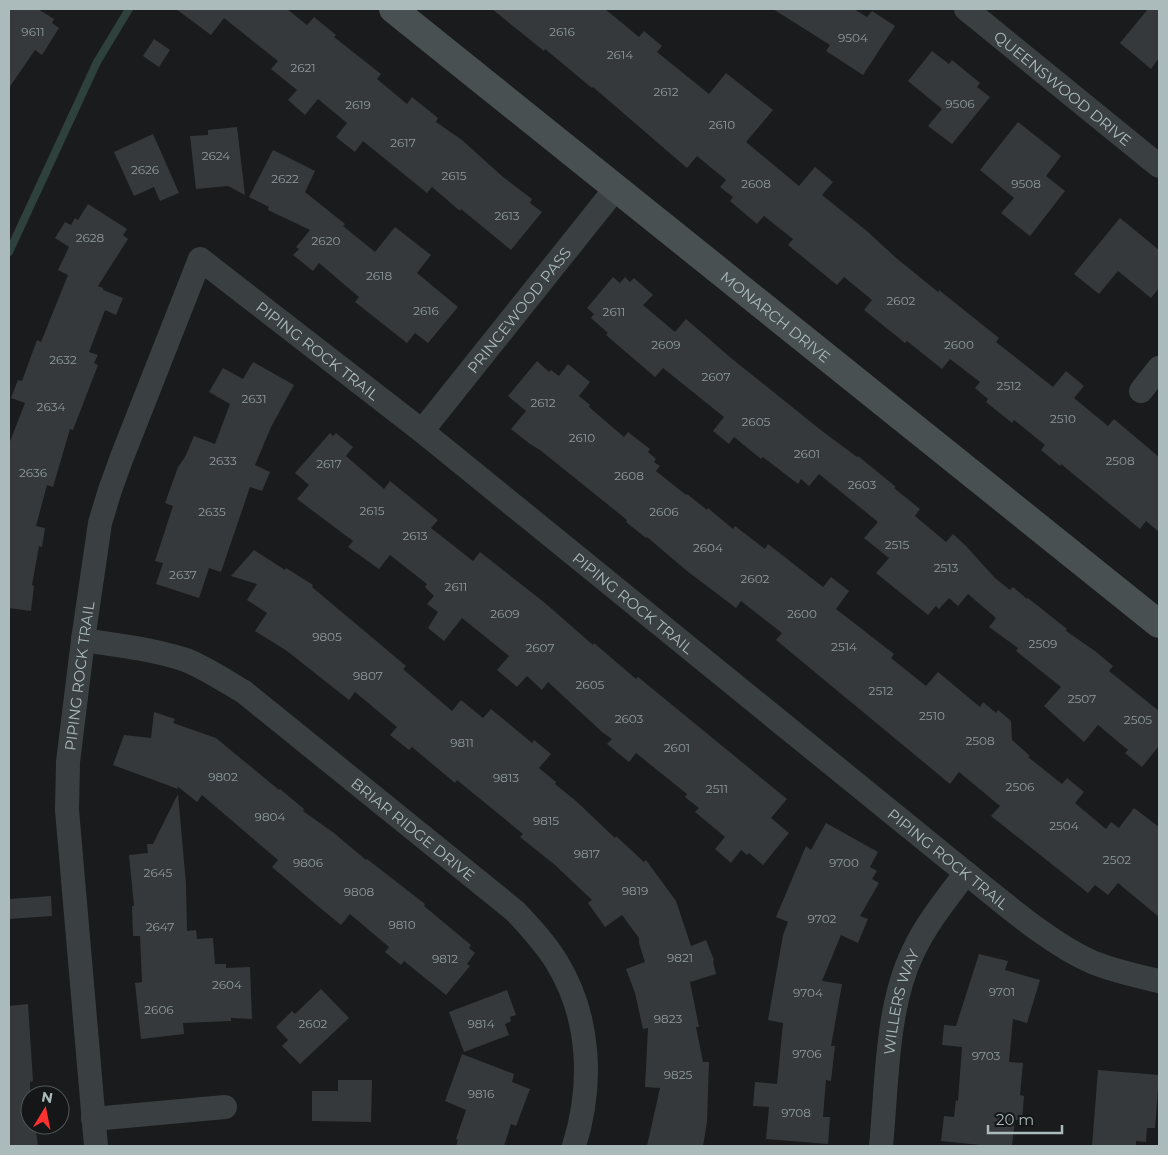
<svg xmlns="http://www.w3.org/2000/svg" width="1168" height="1155" font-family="Montserrat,sans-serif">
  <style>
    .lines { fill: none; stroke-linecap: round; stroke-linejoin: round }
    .stream { stroke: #2e413d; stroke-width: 8 }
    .building { fill: #36393b }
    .street { stroke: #3a4041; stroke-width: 24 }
    .secondary { stroke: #485051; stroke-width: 28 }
    .labels { text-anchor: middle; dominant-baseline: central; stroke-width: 4.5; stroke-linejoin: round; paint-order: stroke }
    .number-label { font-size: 12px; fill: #8e9a9c }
    .street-label { font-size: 15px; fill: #abbbbc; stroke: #141617 }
  </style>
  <rect width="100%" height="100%" fill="#191b1c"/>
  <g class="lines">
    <path class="stream" d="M9,252L97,62L129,9"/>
  </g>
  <g class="building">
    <path d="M9,9H38L54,19L52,23L59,28L42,55L35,50L9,88Z"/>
    <path d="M176,9H287L307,25L314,17L336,35L334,37L381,74L377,79L407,104L412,97L438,118L436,122L462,140L503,177L532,199L530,203L542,212L511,250L461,209L460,211L432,187L427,193L363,141L355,152L336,137L347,123L318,99L305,115L288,100L297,90L271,69L278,61L224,18L211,35Z"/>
    <path d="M492,9H605L639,37L644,31L662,46L657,52L709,94L726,73L773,110L746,142L799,186L815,167L833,182L822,195L868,232L895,257L938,292L939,290L999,338L996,342L1053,387L1066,371L1084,386L1074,398L1108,426L1114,419L1159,457V532L1146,521L1140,529L1061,464L1060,466L1041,450L1045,445L1014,420L1012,423L986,402L988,399L975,388L980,382L950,359L942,369L907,341L905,343L864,310L872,300L844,277L837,285L788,245L793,239L764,216L757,224L730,201L733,197L720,187L726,180L697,156L687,168L593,87L592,88L545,49L544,51Z"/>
    <path d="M773,9H854L867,17L872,11L895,26L863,75L826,51L830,45Z"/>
    <path d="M1148,9H1159V58L1151,69L1120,43Z"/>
    <path d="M154,39L170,50L159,67L143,56Z"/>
    <path d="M932,51L949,64L952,60L980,83L977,87L990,97L952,144L928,126L942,109L908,81Z"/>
    <path d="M1018,122L1061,156L1046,176L1065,191L1030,236L1001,213L1014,198L980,170Z"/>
    <path d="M237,127L245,195L228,186L196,189L190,136L208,135V130Z"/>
    <path d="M153,134L179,193L160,201L154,187L134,196L114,152Z"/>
    <path d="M273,150L315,171L305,192L345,224L343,226L375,252L395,227L431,255L417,273L458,307L428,343L415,333L407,343L355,302L359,297L319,263L313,271L293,255L299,249L296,247L310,230L268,210L269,207L249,197Z"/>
    <path d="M88,204L127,229L123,235L128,239L98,286L103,288V290L123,298L116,315L105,310L89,352L98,355L94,363L98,365L73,430L70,429L53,487L47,485L36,526L45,528L42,547L39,546L32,585L34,586L31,611L9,608V444L25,403L11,398L18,380L22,381L37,340L41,342L68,275L58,270L69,247L55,238L65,222L71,225L75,218L78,220Z"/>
    <path d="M1120,218L1159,250V288L1151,298L1118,271L1099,294L1074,274Z"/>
    <path d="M613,277L620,283L625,277L630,282L634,278L653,295L643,305L675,332L686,319L731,358L822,431L857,457L858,456L896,487L894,488L920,509L915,516L946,542L953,534L966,546L995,578L1010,590L1013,587L1027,599L1028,598L1067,629L1066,631L1095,651L1113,666L1109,671L1159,711V746L1142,767L1125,753L1128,750L1098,725L1084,742L1044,706L1061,687L1016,651L1018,648L989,627L996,618L968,594L958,606L949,598L939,609L936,606L928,615L876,573L889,558L864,538L878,522L819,474L809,486L801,479L798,484L763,457L761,459L734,437L729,444L713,431L724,417L663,368L655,377L606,335L608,333L591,318L594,314L587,308Z"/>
    <path d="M537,361L549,372L551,370L559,376L568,364L590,382L579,396L590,405L589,407L624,437L628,432L650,449L648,452L656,459L654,462L660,466L656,471L686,495L687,494L707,510L708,508L733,529L735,526L765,549L768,544L823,587L831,577L849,591L836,609L894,654L891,658L926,686L938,672L980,707L983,702L996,713L998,710L1011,721L1012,740L1030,756L1028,757L1062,784L1067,778L1084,792L1075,803L1106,829L1111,822L1119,828L1134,808L1159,827V917L1118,883L1108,895L1095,885L1088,893L991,816L1000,806L959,772L950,784L776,640L782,633L741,601L736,608L687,571L647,537L646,538L626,522L627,520L540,450L530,444L511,429L526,411L508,396Z"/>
    <path d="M253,362L294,385L271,427L255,465L270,472L262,491L250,487L221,572L209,568L199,598L156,584L163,563L155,561L173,506L165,503L178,467L185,457L194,436L215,444L230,404L209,392L223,368L243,379Z"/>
    <path d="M330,433L333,436L336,433L353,447L346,456L384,489L390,481L438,520L431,528L473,561L480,552L545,603L593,645L594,643L636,679L638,677L787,799L771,818L789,833L763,865L749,853L747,855L741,850L731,863L715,849L725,837L695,812L699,808L685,797L687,794L636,753L629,762L607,744L612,739L602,732L548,682L542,690L527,676L517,687L497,670L509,656L462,618L444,641L428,628L438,612L427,604L434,596L425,587L427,584L390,555L379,569L348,547L353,541L297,499L309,485L295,473Z"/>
    <path d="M254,550L285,570L286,568L313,585L312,587L406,666L403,669L452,711L461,700L483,718L491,709L532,743L534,740L551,754L539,768L556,782L555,784L576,801L615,838L616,836L644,862L646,860L676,901L691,946L706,940L714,960L713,961L716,974L690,982L699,1027H696L703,1062H709L707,1122L703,1146H647L660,1088L645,1087L648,1028L643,1029L635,993L626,969L645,962L639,943V938L622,915L605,927L588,903L592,900L555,865L520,837L523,834L457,780L455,783L412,747L409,750L390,735L397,727L355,692L349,700L287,651L255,631L267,613L247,600L257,584L231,576Z"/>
    <path d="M154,712L175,719L173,723L216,738L279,790L280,789L304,809L303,811L334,833L366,860L367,859L425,904L424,906L471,945L469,948L475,953L467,964L470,966L446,995L404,961L401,965L385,952L389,947L350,914L341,925L313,902L272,867L278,860L202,795L197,802L177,786L178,789L113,765L124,735L151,738Z"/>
    <path d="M178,794L186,884L187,931L196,930L197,939L213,938L215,964H226V968L250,967L252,1019L231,1018V1021L183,1023L184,1034L141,1039L135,983L142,982L140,936H133L132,906H134L129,855L148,853L147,844H153Z"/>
    <path d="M826,823L878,852L870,867L877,871L872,879L879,883L860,916L868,919L858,943L841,935L822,981L842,984L831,1046H835L831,1081L826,1080L823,1117H830L828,1144L766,1139L769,1107L753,1106L755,1082L777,1084L783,1023L768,1020L783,935L788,922L776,917L806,846L811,850Z"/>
    <path d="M51,896L52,916L9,919V899Z"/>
    <path d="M979,954L1008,961L1005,970L1040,980L1027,1023L1013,1019L1009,1062L1023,1063L1020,1095L1024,1096L1022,1120H1015L1012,1146H990L941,1141L944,1116L954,1117L956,1100L958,1101L962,1047L942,1045L944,1025L956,1026Z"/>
    <path d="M321,989L349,1018L300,1064L282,1046L288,1040L276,1027L292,1011L295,1014Z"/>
    <path d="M507,990L516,1015L510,1017L511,1021L505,1024L509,1035L464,1052L449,1012Z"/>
    <path d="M28,1004L33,1081L30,1082V1125H35L38,1146H9V1006Z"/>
    <path d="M462,1054L514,1074L512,1082L530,1089L516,1126L511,1124L504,1146H456L458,1140L456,1139L466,1110L445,1101Z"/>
    <path d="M1098,1070L1159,1075L1155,1128H1147L1146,1142L1136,1141V1146H1092Z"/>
    <path d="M338,1080H372L371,1122L312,1121V1091H338Z"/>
  </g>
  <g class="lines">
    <g class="street">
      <path id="s1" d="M966,9L1159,166"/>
      <path d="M1141,391L1159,368"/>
      <path id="s2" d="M422,431L616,188"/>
      <path id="s3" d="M83,640C117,645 152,649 186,660C206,668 225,681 244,692L515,911C530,927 545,943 556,961C591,1017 593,1086 574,1146"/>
      <path d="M93,1119L225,1107"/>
      <path id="s4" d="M96,1146L67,810L68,762L83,640L100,523L110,490L122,457L200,259L422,431L966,873C1003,902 1050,944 1092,962C1114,971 1137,976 1159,981"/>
      <path id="s5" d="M881,1146C887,1085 886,1007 913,952C926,924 947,898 966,873"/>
    </g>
    <path class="secondary" id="s6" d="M393,9L1159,624"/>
  </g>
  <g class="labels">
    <g class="number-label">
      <text x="33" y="31">9611</text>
      <text x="562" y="31">2616</text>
      <text x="853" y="37">9504</text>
      <text x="620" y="54">2614</text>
      <text x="303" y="67">2621</text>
      <text x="666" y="91">2612</text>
      <text x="960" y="103">9506</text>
      <text x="358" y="104">2619</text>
      <text x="722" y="124">2610</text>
      <text x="403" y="142">2617</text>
      <text x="216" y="155">2624</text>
      <text x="145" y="169">2626</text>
      <text x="454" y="175">2615</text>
      <text x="285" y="178">2622</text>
      <text x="756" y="183">2608</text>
      <text x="1026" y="183">9508</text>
      <text x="507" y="215">2613</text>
      <text x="90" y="237">2628</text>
      <text x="326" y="240">2620</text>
      <text x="379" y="275">2618</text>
      <text x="901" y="300">2602</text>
      <text x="426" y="310">2616</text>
      <text x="614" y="311">2611</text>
      <text x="666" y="344">2609</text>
      <text x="959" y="344">2600</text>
      <text x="63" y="359">2632</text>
      <text x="716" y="376">2607</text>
      <text x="1009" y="385">2512</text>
      <text x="254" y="398">2631</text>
      <text x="543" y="402">2612</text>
      <text x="51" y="406">2634</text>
      <text x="1063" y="418">2510</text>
      <text x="756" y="421">2605</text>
      <text x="582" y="437">2610</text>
      <text x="807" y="453">2601</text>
      <text x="223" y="460">2633</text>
      <text x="1120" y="460">2508</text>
      <text x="329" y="463">2617</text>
      <text x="33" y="472">2636</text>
      <text x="629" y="475">2608</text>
      <text x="862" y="484">2603</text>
      <text x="372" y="510">2615</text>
      <text x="212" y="511">2635</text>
      <text x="664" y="511">2606</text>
      <text x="415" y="535">2613</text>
      <text x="897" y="544">2515</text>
      <text x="708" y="547">2604</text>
      <text x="946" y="567">2513</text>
      <text x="183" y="574">2637</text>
      <text x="755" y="578">2602</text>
      <text x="456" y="586">2611</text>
      <text x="505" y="613">2609</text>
      <text x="802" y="613">2600</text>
      <text x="327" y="636">9805</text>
      <text x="1043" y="643">2509</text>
      <text x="844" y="646">2514</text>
      <text x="540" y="647">2607</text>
      <text x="368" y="675">9807</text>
      <text x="590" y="684">2605</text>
      <text x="881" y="690">2512</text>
      <text x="1082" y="698">2507</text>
      <text x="932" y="715">2510</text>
      <text x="629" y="718">2603</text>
      <text x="1138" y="719">2505</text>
      <text x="980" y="740">2508</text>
      <text x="462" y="742">9811</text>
      <text x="677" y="747">2601</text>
      <text x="223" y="776">9802</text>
      <text x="506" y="777">9813</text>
      <text x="1020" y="786">2506</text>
      <text x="717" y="788">2511</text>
      <text x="270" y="816">9804</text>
      <text x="546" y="820">9815</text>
      <text x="1064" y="825">2504</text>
      <text x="587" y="853">9817</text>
      <text x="1117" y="859">2502</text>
      <text x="308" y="862">9806</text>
      <text x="844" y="862">9700</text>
      <text x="158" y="872">2645</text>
      <text x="635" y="890">9819</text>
      <text x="359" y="891">9808</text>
      <text x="822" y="918">9702</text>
      <text x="402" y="924">9810</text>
      <text x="160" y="926">2647</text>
      <text x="680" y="957">9821</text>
      <text x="445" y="958">9812</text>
      <text x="227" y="984">2604</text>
      <text x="1002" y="991">9701</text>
      <text x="808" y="992">9704</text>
      <text x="159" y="1009">2606</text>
      <text x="668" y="1018">9823</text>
      <text x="313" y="1023">2602</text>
      <text x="481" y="1023">9814</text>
      <text x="807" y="1053">9706</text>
      <text x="986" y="1055">9703</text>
      <text x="678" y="1074">9825</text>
      <text x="481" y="1093">9816</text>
      <text x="796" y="1112">9708</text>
    </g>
    <g class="street-label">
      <text stroke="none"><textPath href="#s1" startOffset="125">QUEENSWOOD DRIVE</textPath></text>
      <text stroke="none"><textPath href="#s2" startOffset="155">PRINCEWOOD PASS</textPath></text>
      <text stroke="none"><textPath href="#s6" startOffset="491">MONARCH DRIVE</textPath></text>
      <text stroke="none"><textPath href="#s4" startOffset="1058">PIPING ROCK TRAIL</textPath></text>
      <text stroke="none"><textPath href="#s4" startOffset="1462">PIPING ROCK TRAIL</textPath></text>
      <text stroke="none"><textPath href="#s4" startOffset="472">PIPING ROCK TRAIL</textPath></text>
      <text stroke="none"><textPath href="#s3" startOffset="389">BRIAR RIDGE DRIVE</textPath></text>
      <text stroke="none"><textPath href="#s4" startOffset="1868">PIPING ROCK TRAIL</textPath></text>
      <text stroke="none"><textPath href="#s5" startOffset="146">WILLERS WAY</textPath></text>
    </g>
  </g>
  <rect width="1168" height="1155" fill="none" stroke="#abbbbc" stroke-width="20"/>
  <g transform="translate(45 1110) rotate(10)"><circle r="24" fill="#141617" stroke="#505859"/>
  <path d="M0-4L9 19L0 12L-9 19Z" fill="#fd3230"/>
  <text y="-8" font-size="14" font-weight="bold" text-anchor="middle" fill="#abbbbc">N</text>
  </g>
  <path d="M988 1125v8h74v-8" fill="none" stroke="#abbbbc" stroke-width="2.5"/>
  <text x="996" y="1125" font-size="15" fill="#abbbbc" stroke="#141617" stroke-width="4" paint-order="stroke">20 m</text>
</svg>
